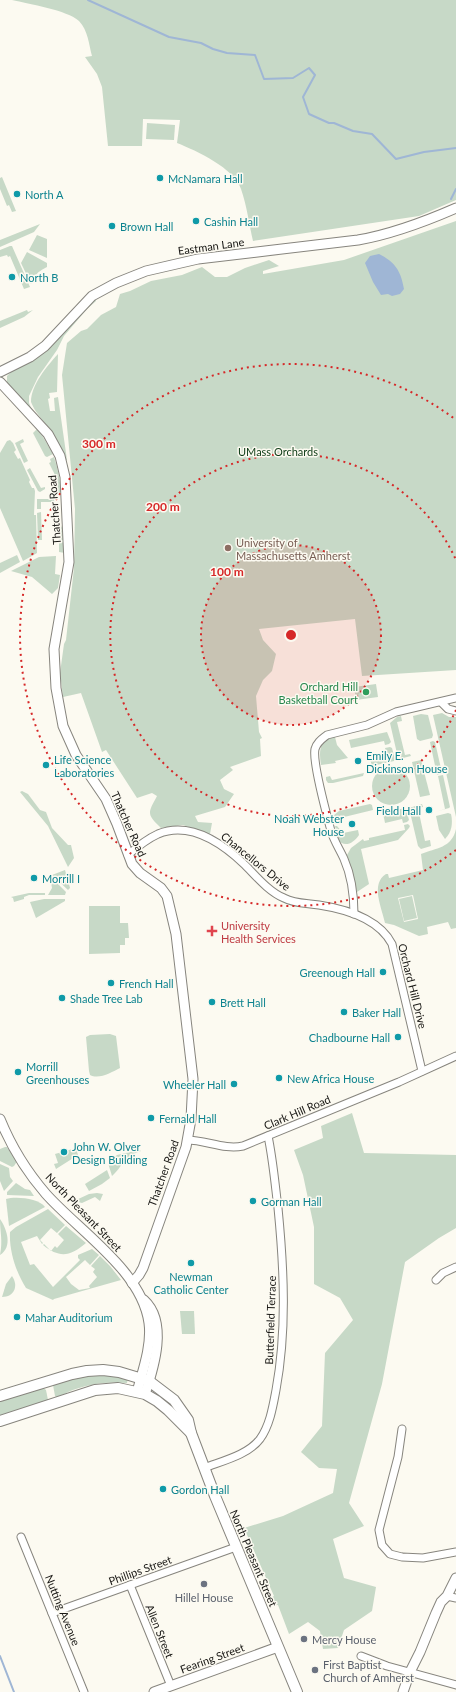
<svg xmlns="http://www.w3.org/2000/svg" width="456" height="1692" font-family="Lato,sans-serif">
  <style>
    .green { fill: #c7d9c7; fill-rule: evenodd }
    .water { fill: #9fb6d5 }
    .lines { fill: none; stroke-linecap: round; stroke-linejoin: round }
    .stream { stroke: #9fb6d5; stroke-width: 2 }
    .street-casing { stroke: #87857e; stroke-width: 9 }
    .secondary-casing { stroke: #87857e; stroke-width: 11 }
    .primary-casing { stroke: #87857e; stroke-width: 12 }
    .street { stroke: #fff; stroke-width: 7 }
    .secondary { stroke: #fff; stroke-width: 9 }
    .primary { stroke: #fff; stroke-width: 10 }
    .ring { fill: none; stroke: #d62828; stroke-width: 2; stroke-dasharray: 2 4 }
    .culture-dot { fill: #0f9aa8; stroke: #fcfaf1; stroke-width: 1.5 }
    .education-dot { fill: #8d6e63; stroke: #fcfaf1; stroke-width: 1.5 }
    .leisure-dot { fill: #2e9e5b; stroke: #fcfaf1; stroke-width: 1.5 }
    .health-dot { fill: #e0444e; stroke: #fcfaf1; stroke-width: 1.5 }
    .worship-dot { fill: #6b7280; stroke: #fcfaf1; stroke-width: 1.5 }
    .labels { text-anchor: middle; dominant-baseline: central; stroke-width: 3; stroke-linejoin: round; paint-order: stroke }
    .culture-label { font-size: 11px; fill: #0d838f; stroke: #fcfaf1; text-anchor: start }
    .street-label { font-size: 11px; fill: #171613; stroke: #fcfaf1 }
    .park-label { font-size: 11px; fill: #0d3b15; stroke: #fcfaf1 }
    .education-label { font-size: 11px; fill: #785e54; stroke: #fcfaf1; text-anchor: start }
    .leisure-label { font-size: 11px; fill: #27864d; stroke: #fcfaf1; text-anchor: end }
    .health-label { font-size: 11px; fill: #be3a42; stroke: #fcfaf1; text-anchor: start }
    .worship-label { font-size: 11px; fill: #5b616d; stroke: #fcfaf1; text-anchor: start }
    .centre { fill: #d62828; stroke: #fcfaf1; stroke-width: 2 }
    .ring-label { font-size: 12px; text-anchor: middle; font-weight: bold; fill: #d62828; stroke: #fcfaf1; stroke-width: 3; stroke-linejoin: round; paint-order: stroke }
  </style>
  <rect width="100%" height="100%" fill="#fcfaf1"/>
  <g class="green">
    <path d="M12,0H456V200L419,216L253,241C249,224 247,206 241,189C234,168 197,151 177,143L180,120L143,119L142,146H108L102,87L97,74L85,57L92,56C89,45 88,30 79,21C67,10 29,4 12,0Z"/>
    <path d="M147,123L175,125L174,140L146,139Z"/>
    <path d="M2,177L16,211L12,212L9,205L7,206L0,189V178Z"/>
    <path d="M456,221V670L362,676L355,619L259,629L263,640L276,654L272,671L263,680L256,696L259,732L262,738L260,739L261,756L230,767L233,770L220,780L224,789L234,794L225,807L195,816L198,822L212,823L210,834L183,825L161,828C146,814 148,813 157,796L152,793L137,798L106,750L102,752L81,693L63,697L60,673L64,644L66,640L74,568L75,509L62,375L67,343L81,331L87,329L101,315L116,307L120,294L130,291L151,281L182,275L202,267L215,277H227L245,268L269,260L279,266L263,271V274L344,260Z"/>
    <path d="M40,224L34,232L0,247V240Z"/>
    <path d="M37,235L47,239V258L29,250Z"/>
    <path d="M10,246H12L30,287L24,289L10,256L8,257L7,255L0,257V250Z"/>
    <path d="M27,252L47,263V267C36,273 37,273 31,284L21,263Z"/>
    <path d="M96,299V301L87,309L64,336L57,350L38,377L29,396V403L32,410L7,383V376L11,372L45,352L90,303Z"/>
    <path d="M27,310L28,312L33,310L24,317L0,328V321Z"/>
    <path d="M58,354L57,392L49,393L50,398L48,399L50,411H55L54,398L58,397L67,460L65,461C61,452 57,442 52,433C45,421 36,415 31,402C31,385 47,366 58,354Z"/>
    <path d="M37,429L43,437L53,454L47,457L45,456L33,433Z"/>
    <path d="M23,439L24,442L20,444L28,461L24,463L15,443Z"/>
    <path d="M10,440L13,443L16,450L14,452L18,459L20,458L30,480L29,482L32,488H34L35,491L34,515H36L37,553L23,561L0,508V453L7,441Z"/>
    <path d="M54,457C58,469 60,480 61,492L58,495L57,479L49,463L51,462L50,459Z"/>
    <path d="M30,468L41,488L45,487V489L40,492L38,491L27,470Z"/>
    <path d="M37,499H54L55,525H53V502H41V509H37Z"/>
    <path d="M41,512L42,540H38L37,513Z"/>
    <path d="M63,526V549L65,553L59,552V530L61,527Z"/>
    <path d="M17,555L20,562L0,573V563Z"/>
    <path d="M56,556L55,574L60,575L58,588L52,594L32,577L11,571L39,557Z"/>
    <path d="M376,684L378,697L356,700L354,687Z"/>
    <path d="M442,713L449,717H456V817L433,715Z"/>
    <path d="M421,714L428,715L433,735L432,738L420,741L417,739L413,716Z"/>
    <path d="M401,716L402,721L397,722L405,755L410,754L411,756L399,759L398,758L390,723L397,717Z"/>
    <path d="M387,732L391,742L389,744L385,745L384,741L351,748L349,740Z"/>
    <path d="M331,736L335,737L337,745L348,758L335,761L336,763L321,765C319,752 319,743 331,736Z"/>
    <path d="M433,741L435,742L442,773L437,775L430,742Z"/>
    <path d="M390,747L392,748L395,759L394,761L372,766L369,756L386,752L385,748Z"/>
    <path d="M421,760L430,795L420,797L412,762Z"/>
    <circle cx="391" cy="786" r="19"/>
    <path d="M364,773L363,776L333,783H328L326,780V777L330,776L332,780Z"/>
    <path d="M443,775L450,807L449,808L435,812L445,809L438,776Z"/>
    <path d="M22,791L28,794L40,810L46,812L52,828L68,845H71L74,858L68,867L48,826L20,792Z"/>
    <path d="M370,804L372,805L373,810L340,818L341,823L334,824L333,816L339,811Z"/>
    <path d="M422,804L423,807L418,808L425,841L430,840L431,846L421,849L418,846L409,808Z"/>
    <path d="M405,808L406,809L409,820L407,822L403,823L402,819L385,823L383,813Z"/>
    <path d="M448,813L451,814C453,823 452,832 445,839L439,830L436,816Z"/>
    <path d="M408,824L410,826L409,828L398,840L361,849L369,884L357,892L347,855L351,848L363,839L364,841L369,840V838L405,830L404,825Z"/>
    <path d="M335,826H337L343,833L358,830L359,835C353,844 344,848 337,839L338,838Z"/>
    <path d="M456,829V928L451,929L448,922L427,927L428,934L419,936L394,925L385,923C382,908 370,884 386,874H388L389,878L423,870L421,854C436,848 452,848 456,829ZM413,895L418,919L404,922L398,898Z"/>
    <path d="M65,870L70,888L68,890L52,875Z"/>
    <path d="M50,876L66,892L65,895H48L52,888Z"/>
    <path d="M29,893H45V895H29L24,897V899L14,902L13,898L11,897Z"/>
    <path d="M412,896L417,918L404,921L399,899Z"/>
    <path d="M44,899H65V901L36,918L30,902Z"/>
    <path d="M89,906H120V923H128L129,938H125V945H120V953L89,954Z"/>
    <path d="M110,1034L116,1036L120,1068C112,1072 99,1080 90,1075L89,1071L86,1037L90,1035Z"/>
    <path d="M352,1113L364,1153L456,1155V1228L439,1238L405,1262L382,1384L349,1503L364,1526L333,1539L344,1578L376,1587L372,1611L344,1630L338,1648L323,1649L320,1631L308,1622L289,1634L278,1605L271,1606L269,1599L274,1596L244,1528L283,1516L333,1493L337,1469L319,1468L301,1452L322,1426L325,1353L353,1320L340,1298L314,1284V1227L303,1175L294,1150L323,1138L321,1126Z"/>
    <path d="M5,1147H7L16,1161V1163L14,1166L12,1167L0,1161V1149Z"/>
    <path d="M76,1148L78,1155L56,1169L54,1164L58,1163L55,1154Z"/>
    <path d="M139,1150L141,1151C121,1158 126,1163 112,1176L108,1163L117,1155Z"/>
    <path d="M0,1164L9,1168L10,1177L13,1181L4,1191L0,1181Z"/>
    <path d="M107,1170L110,1178L102,1184L89,1191L85,1184Z"/>
    <path d="M16,1183L25,1189L30,1190L34,1196L7,1195V1192Z"/>
    <path d="M97,1193L103,1194L100,1201L95,1197L82,1203L74,1201L89,1194Z"/>
    <path d="M6,1199C15,1196 39,1198 45,1207L9,1226Z"/>
    <path d="M48,1209L65,1225L57,1233L51,1228L40,1240L43,1243L42,1244L37,1236L21,1242L30,1265L34,1264L53,1287L80,1260L78,1258V1255L92,1249L99,1255L90,1265L85,1260L66,1277L71,1284L79,1290L90,1288L89,1286L97,1277L93,1272L95,1269L91,1266L100,1256L110,1266L121,1280L54,1299L53,1300L26,1288C16,1272 9,1251 10,1232L16,1227Z"/>
    <path d="M0,1219C7,1229 13,1247 0,1255C3,1240 0,1233 0,1219Z"/>
    <path d="M66,1226L86,1243C70,1257 59,1258 43,1245L44,1244L51,1251L55,1246L57,1248L64,1240L58,1234Z"/>
    <path d="M12,1276C19,1286 14,1297 2,1297L6,1284Z"/>
    <path d="M180,1311H194L195,1334H182Z"/>
    <path d="M100,1374L128,1378L127,1383C108,1381 86,1384 68,1392C64,1394 63,1397 58,1398L55,1396L53,1385L73,1377Z"/>
    <path d="M42,1387L46,1390L48,1400L0,1417V1400Z"/>
  </g>
  <path class="water" d="M379,254C395,262 401,271 404,289L400,294L392,296L388,294L381,295L373,282L365,263L370,256Z"/>
  <g class="lines">
    <g class="stream">
      <path d="M88,0L169,37L201,43L213,49L227,53L255,55L264,79L293,78L309,68L315,75L303,97L309,114L329,123H334L353,131L372,134L396,159L424,152L456,148"/>
      <path d="M451,199L456,189"/>
      <path d="M0,1656L14,1692"/>
    </g>
    <g class="street-casing">
      <g id="street">
        <path d="M441,702L448,709L456,711"/>
        <path d="M128,855C137,847 147,839 158,834C190,821 222,843 245,865C256,876 269,892 284,898C295,904 307,903 319,905C345,909 379,919 392,944L422,1071"/>
        <path d="M354,914C354,896 352,877 344,859C340,850 334,841 331,831C327,815 312,763 315,749C317,742 322,739 327,735L367,725L396,712L456,698"/>
        <path d="M187,1140C206,1140 224,1150 243,1146L399,1082L456,1056"/>
        <path d="M436,1280L443,1273L456,1267"/>
        <path d="M402,1429L398,1457L379,1530L382,1545L390,1554L402,1557L423,1558L456,1552"/>
        <path d="M204,1468C222,1461 248,1455 260,1439C270,1425 273,1406 276,1390C287,1330 284,1269 278,1208C275,1184 273,1160 268,1136"/>
        <path d="M21,1537L84,1692"/>
        <path d="M130,1585L171,1686"/>
        <path d="M447,1596L456,1598"/>
        <path d="M52,1613L236,1547"/>
        <path d="M361,1656L387,1666L456,1685"/>
      </g>
    </g>
    <g class="secondary-casing">
      <g id="secondary">
        <path d="M0,372L30,357L45,346L92,296L116,283L146,271L198,259L358,240C392,234 424,222 456,208"/>
        <path d="M0,382L48,434L60,456L65,477L69,562L54,649L56,688L63,726L76,755L106,799L117,824L132,864L140,873L161,888L167,896L176,934L193,1079L191,1119L186,1147L143,1268L139,1275L132,1283"/>
        <path d="M0,1119C11,1146 27,1172 46,1194C79,1231 142,1271 149,1323C152,1345 143,1370 137,1392"/>
        <path d="M144,1300C168,1322 154,1367 145,1394"/>
        <path d="M154,1692L278,1647"/>
        <path d="M403,1692L410,1672L420,1652L436,1613L441,1602L447,1596L456,1578"/>
      </g>
    </g>
    <g class="primary-casing">
      <g id="primary">
        <path d="M0,1396L72,1374L87,1371L103,1370L119,1372L149,1381L174,1400L188,1420L191,1433L215,1496L297,1692"/>
        <path d="M0,1421L95,1390L118,1388L145,1394L157,1401L168,1410L191,1433"/>
      </g>
    </g>
    <use href="#street" class="street"/>
    <use href="#secondary" class="secondary"/>
    <use href="#primary" class="primary"/>
  </g>
  <circle cx="291" cy="635" r="90" fill="#d62828" fill-opacity=".12"/>
  <g class="ring">
    <circle cx="291" cy="635" r="90"/>
    <path d="M456 710A181 181 0 1 1 456 560"/>
    <path d="M456 850A271 271 0 1 1 456 420"/>
  </g>
  <g class="culture-dot">
    <circle cx="160" cy="178" r="4"/>
    <circle cx="17" cy="194" r="4"/>
    <circle cx="196" cy="221" r="4"/>
    <circle cx="112" cy="226" r="4"/>
    <circle cx="12" cy="277" r="4"/>
    <circle cx="358" cy="761" r="4"/>
    <circle cx="46" cy="765" r="4"/>
    <circle cx="429" cy="810" r="4"/>
    <circle cx="352" cy="824" r="4"/>
    <circle cx="34" cy="878" r="4"/>
    <circle cx="383" cy="972" r="4"/>
    <circle cx="111" cy="983" r="4"/>
    <circle cx="62" cy="998" r="4"/>
    <circle cx="212" cy="1002" r="4"/>
    <circle cx="344" cy="1012" r="4"/>
    <circle cx="398" cy="1037" r="4"/>
    <circle cx="18" cy="1072" r="4"/>
    <circle cx="279" cy="1078" r="4"/>
    <circle cx="234" cy="1084" r="4"/>
    <circle cx="151" cy="1118" r="4"/>
    <circle cx="64" cy="1152" r="4"/>
    <circle cx="253" cy="1201" r="4"/>
    <circle cx="191" cy="1263" r="4"/>
    <circle cx="17" cy="1317" r="4"/>
    <circle cx="163" cy="1489" r="4"/>
  </g>
  <circle class="education-dot" cx="228" cy="548" r="4"/>
  <circle class="leisure-dot" cx="366" cy="692" r="4"/>
  <path class="health-dot" d="M210 925h4v4h4v4h-4v4h-4v-4h-4v-4h4z"/>
  <g class="worship-dot">
    <circle cx="204" cy="1584" r="4"/>
    <circle cx="304" cy="1639" r="4"/>
    <circle cx="315" cy="1670" r="4"/>
  </g>
  <g class="labels">
    <g class="culture-label">
      <text x="168" y="178">McNamara Hall</text>
      <text x="25" y="194">North A</text>
      <text x="204" y="221">Cashin Hall</text>
      <text x="120" y="226">Brown Hall</text>
      <text x="20" y="277">North B</text>
      <text x="366" y="755">Emily E.<tspan x="366" dy="13">Dickinson House</tspan></text>
      <text x="54" y="759">Life Science<tspan x="54" dy="13">Laboratories</tspan></text>
      <text x="421" y="810" text-anchor="end">Field Hall</text>
      <text x="344" y="818" text-anchor="end">Noah Webster<tspan x="344" dy="13">House</tspan></text>
      <text x="42" y="878">Morrill I</text>
      <text x="375" y="972" text-anchor="end">Greenough Hall</text>
      <text x="119" y="983">French Hall</text>
      <text x="70" y="998">Shade Tree Lab</text>
      <text x="220" y="1002">Brett Hall</text>
      <text x="352" y="1012">Baker Hall</text>
      <text x="390" y="1037" text-anchor="end">Chadbourne Hall</text>
      <text x="26" y="1066">Morrill<tspan x="26" dy="13">Greenhouses</tspan></text>
      <text x="287" y="1078">New Africa House</text>
      <text x="226" y="1084" text-anchor="end">Wheeler Hall</text>
      <text x="159" y="1118">Fernald Hall</text>
      <text x="72" y="1146">John W. Olver<tspan x="72" dy="13">Design Building</tspan></text>
      <text x="261" y="1201">Gorman Hall</text>
      <text x="191" y="1276" text-anchor="middle">Newman<tspan x="191" dy="13">Catholic Center</tspan></text>
      <text x="25" y="1317">Mahar Auditorium</text>
      <text x="171" y="1489">Gordon Hall</text>
    </g>
    <g class="street-label">
      <text transform="translate(211 246) rotate(-8)">Eastman Lane</text>
      <text transform="translate(54 510) rotate(-94)">Thatcher Road</text>
      <text transform="translate(129 824) rotate(66)">Thatcher Road</text>
      <text transform="translate(256 861) rotate(39)">Chancellors Drive</text>
      <text transform="translate(413 986) rotate(76)">Orchard Hill Drive</text>
      <text transform="translate(297 1112) rotate(-23)">Clark Hill Road</text>
      <text transform="translate(163 1173) rotate(-70)">Thatcher Road</text>
      <text transform="translate(84 1212) rotate(46)">North Pleasant Street</text>
      <text transform="translate(270 1320) rotate(-88)">Butterfield Terrace</text>
      <text transform="translate(254 1558) rotate(67)">North Pleasant Street</text>
      <text transform="translate(140 1570) rotate(-20)">Phillips Street</text>
      <text transform="translate(63 1610) rotate(68)">Nutting Avenue</text>
      <text transform="translate(160 1631) rotate(68)">Allen Street</text>
      <text transform="translate(212 1658) rotate(-20)">Fearing Street</text>
    </g>
    <g class="park-label">
      <text x="278" y="451">UMass Orchards</text>
    </g>
    <g class="education-label">
      <text x="236" y="542">University of<tspan x="236" dy="13">Massachusetts Amherst</tspan></text>
    </g>
    <g class="leisure-label">
      <text x="358" y="686">Orchard Hill<tspan x="358" dy="13">Basketball Court</tspan></text>
    </g>
    <g class="health-label">
      <text x="221" y="925">University<tspan x="221" dy="13">Health Services</tspan></text>
    </g>
    <g class="worship-label">
      <text x="204" y="1597" text-anchor="middle">Hillel House</text>
      <text x="312" y="1639">Mercy House</text>
      <text x="323" y="1664">First Baptist<tspan x="323" dy="13">Church of Amherst</tspan></text>
    </g>
  </g>
  <circle cx="291" cy="635" r="6" class="centre"/>
  <g class="ring-label">
    <text x="99" y="448">300 m</text>
    <text x="163" y="511">200 m</text>
    <text x="227" y="576">100 m</text>
  </g>
</svg>
